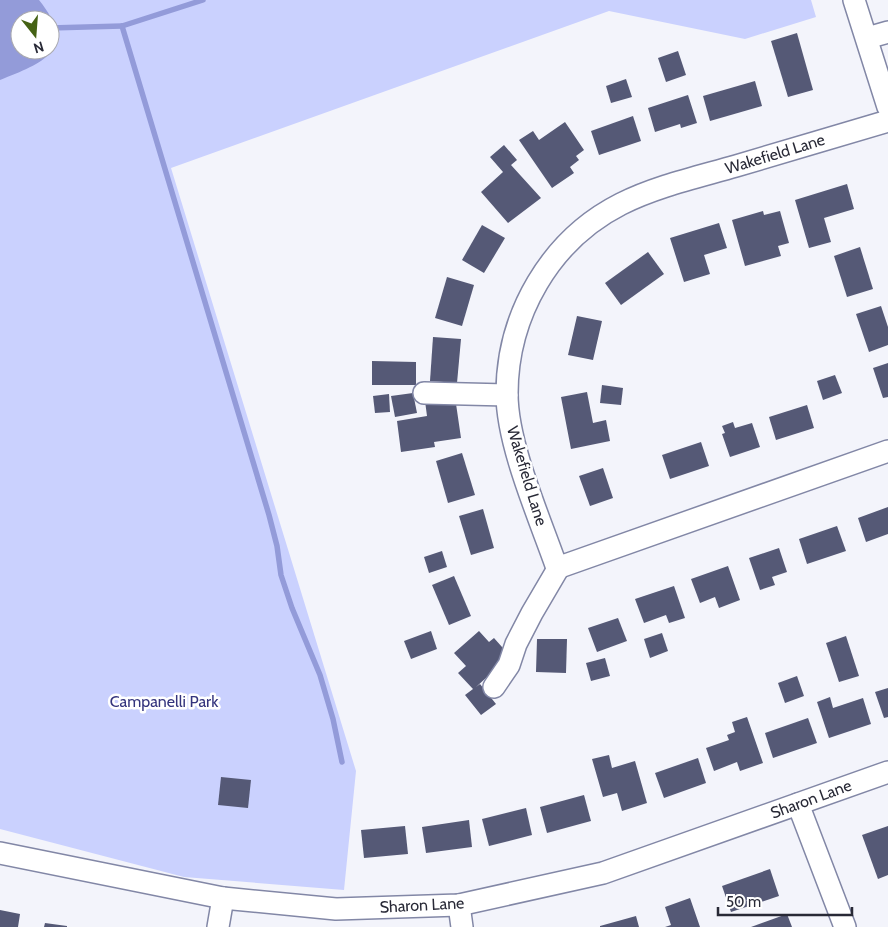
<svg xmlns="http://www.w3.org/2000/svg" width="888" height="927" font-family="Cabin,sans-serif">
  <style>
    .green { fill: #cad1fe; fill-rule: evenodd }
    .water { fill: #939bd9; fill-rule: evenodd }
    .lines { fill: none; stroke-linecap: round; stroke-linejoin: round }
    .stream { stroke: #939bd9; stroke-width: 5.5 }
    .building { fill: #555976 }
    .minor-casing { stroke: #8287a6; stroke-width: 24 }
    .minor { stroke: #fff; stroke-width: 21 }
    .labels { text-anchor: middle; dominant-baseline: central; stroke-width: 5; stroke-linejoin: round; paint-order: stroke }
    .street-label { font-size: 16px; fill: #282936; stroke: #fff }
    .park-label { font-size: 16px; fill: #34347d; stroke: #fff }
  </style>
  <rect width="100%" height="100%" fill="#f3f4fb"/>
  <path class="green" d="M0,0H811L816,17L745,39L609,11L171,168L356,771L344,890L184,877L0,829ZM20,20H50V50H20Z"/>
  <path class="water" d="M0,0H39C79,50 43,63 0,80ZM20,20H50V50H20Z"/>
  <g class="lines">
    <g class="stream">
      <path d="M122,26L269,515L277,546L281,575L292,608L320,675L333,719L342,762"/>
      <path d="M50,28L122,26L203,0"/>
    </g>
  </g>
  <g class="building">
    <path d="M797,33L813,90L788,97L771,41Z"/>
    <path d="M678,51L686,75L666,82L658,58Z"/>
    <path d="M626,79L632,97L611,103L606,86Z"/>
    <path d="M755,81L762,106L710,121L703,96Z"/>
    <path d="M688,95L697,123L681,128L680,124L655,132L648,108Z"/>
    <path d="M633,116L641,141L599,155L591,131Z"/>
    <path d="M565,122L584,150L576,156L579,160L570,167L574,173L552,188L519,140L533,131L539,140Z"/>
    <path d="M504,145L517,160L511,165L541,198L508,223L481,192L503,172L490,157Z"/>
    <path d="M847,184L854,209L824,218L831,242L809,248L795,200Z"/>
    <path d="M763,211L764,215L780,211L789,243L778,246L781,256L745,266L732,220Z"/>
    <path d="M719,223L727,248L704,255L710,274L684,282L670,238Z"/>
    <path d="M482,225L505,238L484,273L462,260Z"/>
    <path d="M860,247L873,289L847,297L834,256Z"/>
    <path d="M648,252L664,274L621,305L605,283Z"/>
    <path d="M447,277L474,285L462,326L435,318Z"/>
    <path d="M881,306L888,327V345L869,352L856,314Z"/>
    <path d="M577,316L602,321L593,360L568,355Z"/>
    <path d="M433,337L461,339L457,383L430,381Z"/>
    <path d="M372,361L416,362V385H372Z"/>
    <path d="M888,363V397L883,398L873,368Z"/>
    <path d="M835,375L842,393L823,400L817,381Z"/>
    <path d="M602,385L623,388L621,405L600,403Z"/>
    <path d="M587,392L593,423L606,420L610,441L571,449L561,397Z"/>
    <path d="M413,393L417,413L395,417L391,396Z"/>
    <path d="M389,394L390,412L375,413L373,396Z"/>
    <path d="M455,397L461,438L434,442L435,447L401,452L397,421L427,416L425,401Z"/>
    <path d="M807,405L814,428L776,440L769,417Z"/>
    <path d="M733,422L735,428L752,423L760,447L730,457L722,434L725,433L722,426Z"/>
    <path d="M701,442L709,466L670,479L662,455Z"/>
    <path d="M462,453L475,495L448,503L436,461Z"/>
    <path d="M603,468L613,498L590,506L579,476Z"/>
    <path d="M888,507V534L866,542L858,518Z"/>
    <path d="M483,509L494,548L471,555L459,516Z"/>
    <path d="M837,526L846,551L807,564L799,539Z"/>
    <path d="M779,548L787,572L772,577L775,585L760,590L749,558Z"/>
    <path d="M442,551L447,567L429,573L424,557Z"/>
    <path d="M728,566L740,600L719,608L715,597L700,603L691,579Z"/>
    <path d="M454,576L471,616L449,625L432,585Z"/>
    <path d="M674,586L685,618L669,623L666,615L644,623L635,599Z"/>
    <path d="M618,618L627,641L597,652L588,628Z"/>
    <path d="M431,631L437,649L411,659L404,641Z"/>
    <path d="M479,631L489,642L494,638L510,656L476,687L480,684L496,704L481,715L465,695L473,689L458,673L466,666L454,653Z"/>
    <path d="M662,633L668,651L650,658L644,639Z"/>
    <path d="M846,636L859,676L839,682L826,643Z"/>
    <path d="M537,639H567L566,673L536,672Z"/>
    <path d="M605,658L610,676L591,681L586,663Z"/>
    <path d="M797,676L804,696L785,703L778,683Z"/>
    <path d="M888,688V717L884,718L875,692Z"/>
    <path d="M830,697L833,708L863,698L871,724L829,738L817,702Z"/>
    <path d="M747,717L763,763L740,771L737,762L714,771L706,748L729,740L727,735L735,732L732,722Z"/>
    <path d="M808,718L817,743L773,758L765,733Z"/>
    <path d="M609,755L612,768L635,761L647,803L622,811L617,793L603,797L592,759Z"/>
    <path d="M698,758L706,783L664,798L655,773Z"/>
    <path d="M221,777L251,780L248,808L218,805Z"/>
    <path d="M584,795L591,821L547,833L540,807Z"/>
    <path d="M526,808L532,835L489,846L482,819Z"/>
    <path d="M469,820L472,847L426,853L422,827Z"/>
    <path d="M405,826L408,854L364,858L361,830Z"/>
    <path d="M888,826V875L878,879L862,835Z"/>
    <path d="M770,869L779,896L731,912L722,886Z"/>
    <path d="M690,898L700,927H665L671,925L665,907Z"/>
    <path d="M0,910L20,914L18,927H0Z"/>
    <path d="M787,914L792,927H751Z"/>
    <path d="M636,916L639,927H600V926Z"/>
    <path d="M45,923L67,926V927H44Z"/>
  </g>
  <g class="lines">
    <g class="minor-casing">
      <g id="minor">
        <path d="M854,0L888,107"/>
        <path d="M867,38L888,32"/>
        <path d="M888,121C837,136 787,151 736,166C698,177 657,186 621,204C550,240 507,315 507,394C507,445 540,519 557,568L888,451"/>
        <path d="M424,393L507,395"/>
        <path d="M494,687L509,665L516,644L532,613L559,567"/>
        <path d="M798,804L845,927"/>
        <path d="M0,853L223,898L336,909L459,905L603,873L888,772"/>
        <path d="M459,905L462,927"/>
        <path d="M218,927L223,898"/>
      </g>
    </g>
    <use href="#minor" class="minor"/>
  </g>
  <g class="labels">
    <g class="street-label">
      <text transform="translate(775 154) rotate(-17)">Wakefield Lane</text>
      <text transform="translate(527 476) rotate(73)">Wakefield Lane</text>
      <text transform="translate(811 799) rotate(-20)">Sharon Lane</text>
      <text transform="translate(422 905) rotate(-3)">Sharon Lane</text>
    </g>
    <g class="park-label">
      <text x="164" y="701">Campanelli Park</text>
    </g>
  </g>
  <g transform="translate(35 35) rotate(163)"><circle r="24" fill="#ffffff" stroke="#a9a9af"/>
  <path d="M0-4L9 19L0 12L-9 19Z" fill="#456214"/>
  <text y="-8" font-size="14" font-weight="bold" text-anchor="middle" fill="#282936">N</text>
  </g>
  <path d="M718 907v8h134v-8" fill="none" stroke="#282936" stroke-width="2.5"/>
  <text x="726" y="907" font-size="15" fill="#282936" stroke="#ffffff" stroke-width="4" paint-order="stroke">50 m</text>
</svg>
